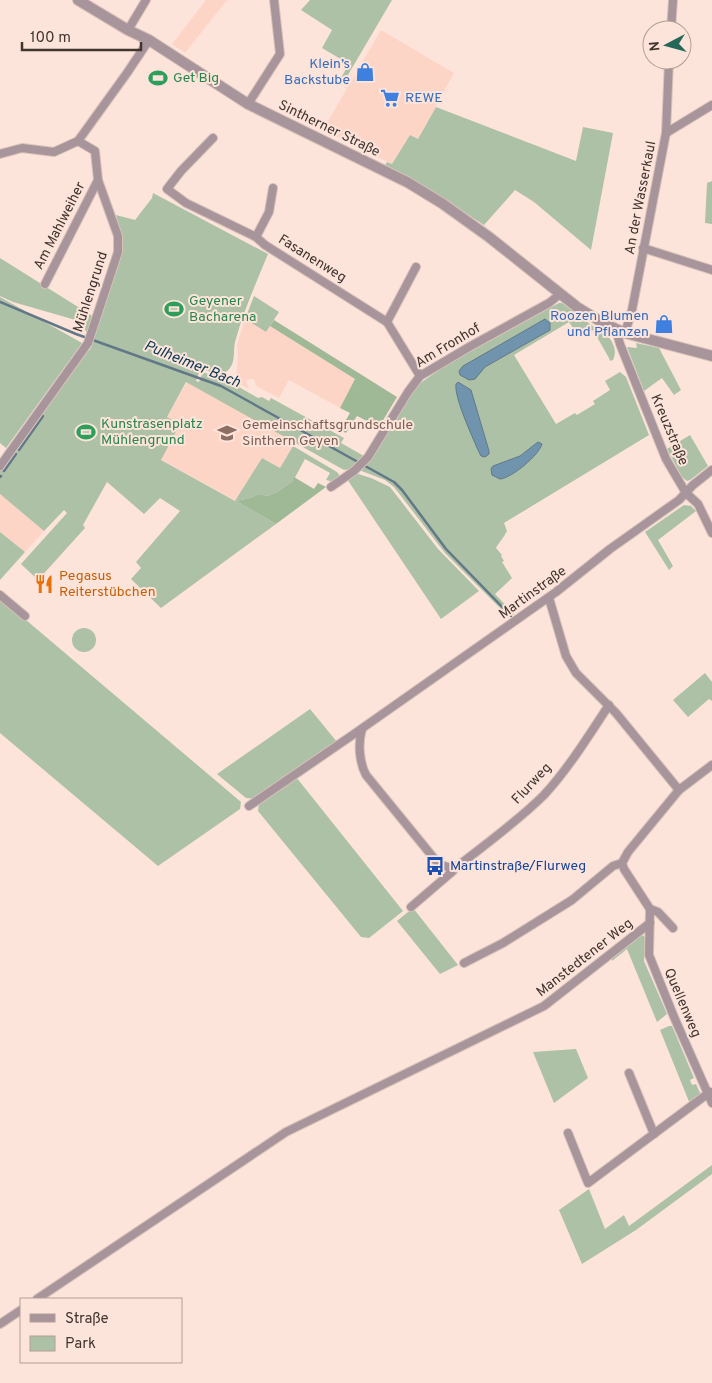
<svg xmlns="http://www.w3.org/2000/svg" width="712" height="1383" font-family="Overpass,sans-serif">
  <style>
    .built { fill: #fdd5c7 }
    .green { fill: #acc1a5 }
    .forest { fill: #9fb997 }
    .water { fill: #7094ad; stroke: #627888 }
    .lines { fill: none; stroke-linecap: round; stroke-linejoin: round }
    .stream { stroke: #627888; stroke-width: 2.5 }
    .minor-casing { stroke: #d7c1b8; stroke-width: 10 }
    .tertiary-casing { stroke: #d7c1b8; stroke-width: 12 }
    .minor { stroke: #a8959b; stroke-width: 8 }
    .tertiary { stroke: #a8959b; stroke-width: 10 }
    .labels { text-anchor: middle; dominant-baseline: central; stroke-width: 4; stroke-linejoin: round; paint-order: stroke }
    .shop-label { font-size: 14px; fill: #366cbe; stroke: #fde4da; text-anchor: end }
    .leisure-label { font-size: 14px; fill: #27864d; stroke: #fde4da; text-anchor: start }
    .street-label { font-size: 14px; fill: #413530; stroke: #fde4da }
    .education-label { font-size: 14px; fill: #785e54; stroke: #fde4da; text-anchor: start }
    .food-label { font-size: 14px; fill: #c56008; stroke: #fde4da; text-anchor: start }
    .transit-label { font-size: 14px; fill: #164399; stroke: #fde4da; text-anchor: start }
    .water-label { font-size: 15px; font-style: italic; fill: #083853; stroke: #fde4da }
  </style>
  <rect width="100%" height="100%" fill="#fde4da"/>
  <g class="built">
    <path d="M206,0H227L185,53L172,44Z"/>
    <path d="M381,30L454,73L418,139L410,135L392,164L323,130Z"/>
    <path d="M245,319L266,332L270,326L355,379L340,408L289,380L279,398L256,386L254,379L246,380L249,389L236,382L238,354L237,345Z"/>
    <path d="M187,382L295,442L280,468L262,458L236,501L160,459L180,424L167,417Z"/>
    <path d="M0,494L44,531L25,552L0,532Z"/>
  </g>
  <g class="green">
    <path d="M310,0H392L342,85L338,83L349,64L322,48L332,30L301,10Z"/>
    <path d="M436,107L576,161L583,127L613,133L591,250L534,202L515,190L484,225L440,197L384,167L387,162L392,164L410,135L418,139Z"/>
    <path d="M712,181V224L705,223L707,183Z"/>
    <path d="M153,193L268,254C256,283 243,312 235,342C233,352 236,364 227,371C219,378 209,371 201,368L196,381L199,382L203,372L218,378L221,377L258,398L262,397L269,401L271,398L344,438L341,443L364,456L351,469L344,470L186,382L167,417L180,424L161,460L235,501L262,458L280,468L293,446L337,472L340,476L334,482L326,480L330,473L305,459L293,481L277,492L267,496L259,494L250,498L236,501L276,524L161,608L131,579L141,568L136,562L180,511L160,498L144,514L107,482L83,525L85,528L38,580L21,564L67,513L64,510L44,531L0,494V471L87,349L89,351L92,346L91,345L122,241L116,215L135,220L152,198Z"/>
    <path d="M0,258L94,317L88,334L79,321L13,302L0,296Z"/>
    <path d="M254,296L279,312L266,332L245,319Z"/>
    <path d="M0,297L82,343L6,448L0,443Z"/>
    <path d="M559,303H562L602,333L604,332C612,340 618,349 613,360L610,361L609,358L593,330L579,337L569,322L514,355L556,424L575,413L577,415L595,404L593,401L610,390L605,381L620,372L626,377L649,435L504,523L507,531C504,537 498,544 496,548L502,555L501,556L504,561L502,562L512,578L495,594L514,614L509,617L445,553L394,487L385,480L359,470L419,384L453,360Z"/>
    <path d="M636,343L659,348L681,390L674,395L662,378L644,391L627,347L637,348Z"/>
    <path d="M690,435L708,466L690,480L687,481L682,477L667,449Z"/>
    <path d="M355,473L371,478L390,487L438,549L479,591L441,619L347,479Z"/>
    <path d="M684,505L691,506L696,511L658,540L673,566L669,570L645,532Z"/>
    <path d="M0,532L25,552L0,580Z"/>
    <path d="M0,598L241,802L240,809L158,866L0,733Z"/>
    <circle cx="84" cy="640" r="12"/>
    <path d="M705,673L712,682V701L709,699L688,717L673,700Z"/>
    <path d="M310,709L337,742L255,799L246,798L217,774Z"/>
    <path d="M296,777L403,911L369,938L361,937L258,811L259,803Z"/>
    <path d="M413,908L458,965L440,974L397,921Z"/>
    <path d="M642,935L645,937L644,961L667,1014L657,1022L627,949L612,961V959Z"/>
    <path d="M669,1026H672L694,1078L690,1080L692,1085L696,1084L701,1095L690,1104L660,1030Z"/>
    <path d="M576,1049L588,1078L554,1103L533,1052Z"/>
    <path d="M712,1165V1174L636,1230L582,1264L559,1210L589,1189L605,1229L624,1215L629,1226Z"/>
  </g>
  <g class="forest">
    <path d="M274,320L397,397L379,427L357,416L346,433L340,430L350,413L340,408L355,379L270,326Z"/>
    <path d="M294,477L314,489L318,483L326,487L276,524L236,501L250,498L259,494L267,496L277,492L293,481Z"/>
  </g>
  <g class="water">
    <path d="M545,319L550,323V330L485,367L475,379L469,380L460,375L459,371L463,366Z"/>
    <path d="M458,382L471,390L489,451V454L485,457L481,456L478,450C472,436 454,397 456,384Z"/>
    <path d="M538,442L542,444C539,455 512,478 500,479L492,475L491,469L493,466L520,456Z"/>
  </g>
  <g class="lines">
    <g class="stream">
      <path d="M0,302L76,334L221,386L394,482L402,490L446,549L511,616"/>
      <path d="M19,450L43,416"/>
      <path d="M4,471L16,454"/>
      <path d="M0,477L1,476"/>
    </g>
    <g class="minor-casing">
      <g id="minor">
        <path d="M128,30L146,0"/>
        <path d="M671,30L673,0"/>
        <path d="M248,104L280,54L274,0"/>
        <path d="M666,133L712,105"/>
        <path d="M213,138L181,171L167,189L186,203L256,237L265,245L387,322L420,376"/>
        <path d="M0,154L22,148L54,152L78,141L127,73L149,40"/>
        <path d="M256,237L269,212L273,188"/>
        <path d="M643,248L712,270"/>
        <path d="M45,284L98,180"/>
        <path d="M387,322L416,267"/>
        <path d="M620,331L618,337L620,344L666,459L686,493L698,504L712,533"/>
        <path d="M625,333L632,310L666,133L669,60"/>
        <path d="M0,466L88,343L118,252V236L98,180L95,151L78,141"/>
        <path d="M331,487L354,471L368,457L408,392L420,376L469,347L549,303L560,294"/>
        <path d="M0,595L25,616"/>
        <path d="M549,598L566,656L576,673L616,713L679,790"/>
        <path d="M362,729C358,742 359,762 366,775L437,862C444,867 450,869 458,866C487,843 518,821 544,795C569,768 589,735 609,705"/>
        <path d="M712,765L679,790L628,852L622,863L624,869L650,909L649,955L674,1017L712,1103"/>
        <path d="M249,806L354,734L556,592L610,549L679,500L693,485L712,470"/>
        <path d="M411,907L453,871L452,867"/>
        <path d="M650,909L658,912L673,928"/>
        <path d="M464,963L503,943L572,900L613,866L622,863"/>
        <path d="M629,1073L654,1134"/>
        <path d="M568,1133L588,1183L710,1092"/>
        <path d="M37,1299L286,1132L544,1006L650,923"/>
        <path d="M0,1324L21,1310"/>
      </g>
    </g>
    <g class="tertiary-casing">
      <path id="tertiary" d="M78,0L128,30L149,40L248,104L407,182L443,204L489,237L577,307L603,323L625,333L712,356"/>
    </g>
    <use href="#minor" class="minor"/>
    <use href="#tertiary" class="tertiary"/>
  </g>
  <defs>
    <g id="shop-bare" transform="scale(1.5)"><path d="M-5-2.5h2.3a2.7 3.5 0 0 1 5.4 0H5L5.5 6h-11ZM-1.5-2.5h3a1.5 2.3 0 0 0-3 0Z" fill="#3f7fe0" stroke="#fde4da" stroke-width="2.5" paint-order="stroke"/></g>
    <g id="stadium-bare" transform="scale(1.5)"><path d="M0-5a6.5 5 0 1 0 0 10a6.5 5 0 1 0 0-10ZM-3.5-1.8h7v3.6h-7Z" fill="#2e9e5b" stroke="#fde4da" stroke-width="2.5" paint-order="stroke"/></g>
    <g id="supermarket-bare" transform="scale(1.5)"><path d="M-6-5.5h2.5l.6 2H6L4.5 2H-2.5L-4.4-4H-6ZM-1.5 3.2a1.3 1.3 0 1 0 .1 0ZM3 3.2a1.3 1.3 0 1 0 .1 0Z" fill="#3f7fe0" stroke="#fde4da" stroke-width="2.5" paint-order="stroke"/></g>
    <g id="school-bare" transform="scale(1.5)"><path d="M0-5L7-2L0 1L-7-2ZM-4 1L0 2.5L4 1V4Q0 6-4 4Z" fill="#8d6e63" stroke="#fde4da" stroke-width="2.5" paint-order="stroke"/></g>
    <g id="restaurant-bare" transform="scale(1.5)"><path d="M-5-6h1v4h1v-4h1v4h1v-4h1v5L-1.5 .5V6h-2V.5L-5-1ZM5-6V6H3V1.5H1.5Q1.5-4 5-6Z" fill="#e8710a" stroke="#fde4da" stroke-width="2.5" paint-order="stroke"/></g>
    <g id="bus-bare" transform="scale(1.5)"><path d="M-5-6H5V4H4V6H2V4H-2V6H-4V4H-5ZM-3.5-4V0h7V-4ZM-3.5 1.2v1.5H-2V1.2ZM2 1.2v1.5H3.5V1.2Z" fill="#1a4fb4" stroke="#fde4da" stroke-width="2.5" paint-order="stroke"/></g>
  </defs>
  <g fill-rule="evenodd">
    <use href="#shop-bare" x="365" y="72"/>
    <use href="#stadium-bare" x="158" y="78"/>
    <use href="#supermarket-bare" x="390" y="98"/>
    <use href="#stadium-bare" x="174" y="309"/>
    <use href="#shop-bare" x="664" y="324"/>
    <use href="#stadium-bare" x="86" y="432"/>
    <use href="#school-bare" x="227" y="433"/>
    <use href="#restaurant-bare" x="44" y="584"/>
    <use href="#bus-bare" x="435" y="866"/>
  </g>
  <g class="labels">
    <g class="shop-label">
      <text x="350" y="64">Klein’s<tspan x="350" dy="16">Backstube</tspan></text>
      <text x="405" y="98" text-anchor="start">REWE</text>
      <text x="649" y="316">Roozen Blumen<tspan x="649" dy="16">und Pflanzen</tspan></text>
    </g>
    <g class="leisure-label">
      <text x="173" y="78">Get Big</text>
      <text x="189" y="301">Geyener<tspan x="189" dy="16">Bacharena</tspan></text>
      <text x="101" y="424">Kunstrasenplatz<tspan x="101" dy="16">Mühlengrund</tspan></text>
    </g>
    <g class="street-label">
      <text transform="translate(329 129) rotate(26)">Sintherner Straße</text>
      <text transform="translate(641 198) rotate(-79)">An der Wasserkaul</text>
      <text transform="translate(60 226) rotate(-63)">Am Mahlweiher</text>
      <text transform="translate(312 259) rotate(32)">Fasanenweg</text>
      <text transform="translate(91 292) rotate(-72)">Mühlengrund</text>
      <text transform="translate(448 346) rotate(-31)">Am Fronhof</text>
      <text transform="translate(669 430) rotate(67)">Kreuzstraße</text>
      <text transform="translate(533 593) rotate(-36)">Martinstraße</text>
      <text transform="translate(532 784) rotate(-47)">Flurweg</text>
      <text transform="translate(585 958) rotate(-38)">Manstedtener Weg</text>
      <text transform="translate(682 1003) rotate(67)">Quellenweg</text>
    </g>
    <g class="education-label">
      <text x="242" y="425">Gemeinschaftsgrundschule<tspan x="242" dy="16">Sinthern Geyen</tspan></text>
    </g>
    <g class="food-label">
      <text x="59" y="576">Pegasus<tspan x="59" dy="16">Reiterstübchen</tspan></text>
    </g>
    <g class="transit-label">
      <text x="450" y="866">Martinstraße/Flurweg</text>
    </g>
    <g class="water-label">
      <text transform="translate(192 365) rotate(22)">Pulheimer Bach</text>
    </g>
  </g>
  <rect x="20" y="1298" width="162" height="65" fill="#fde4da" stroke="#b29e96"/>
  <rect x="30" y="1314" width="25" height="8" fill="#a8959b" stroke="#b29e96"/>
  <text x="65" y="1323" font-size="15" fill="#413530">Straße</text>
  <rect x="30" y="1336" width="25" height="15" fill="#acc1a5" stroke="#b29e96"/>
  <text x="65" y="1348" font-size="15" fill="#413530">Park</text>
  <g transform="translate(667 45) rotate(264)"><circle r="24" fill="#fde4da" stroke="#b29e96"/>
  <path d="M0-4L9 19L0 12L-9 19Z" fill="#266857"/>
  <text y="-8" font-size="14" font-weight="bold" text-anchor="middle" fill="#413530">N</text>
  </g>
  <path d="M22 42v8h119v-8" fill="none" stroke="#413530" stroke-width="2.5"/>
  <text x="30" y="42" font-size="15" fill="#413530" stroke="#fde4da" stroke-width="4" paint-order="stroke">100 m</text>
</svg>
